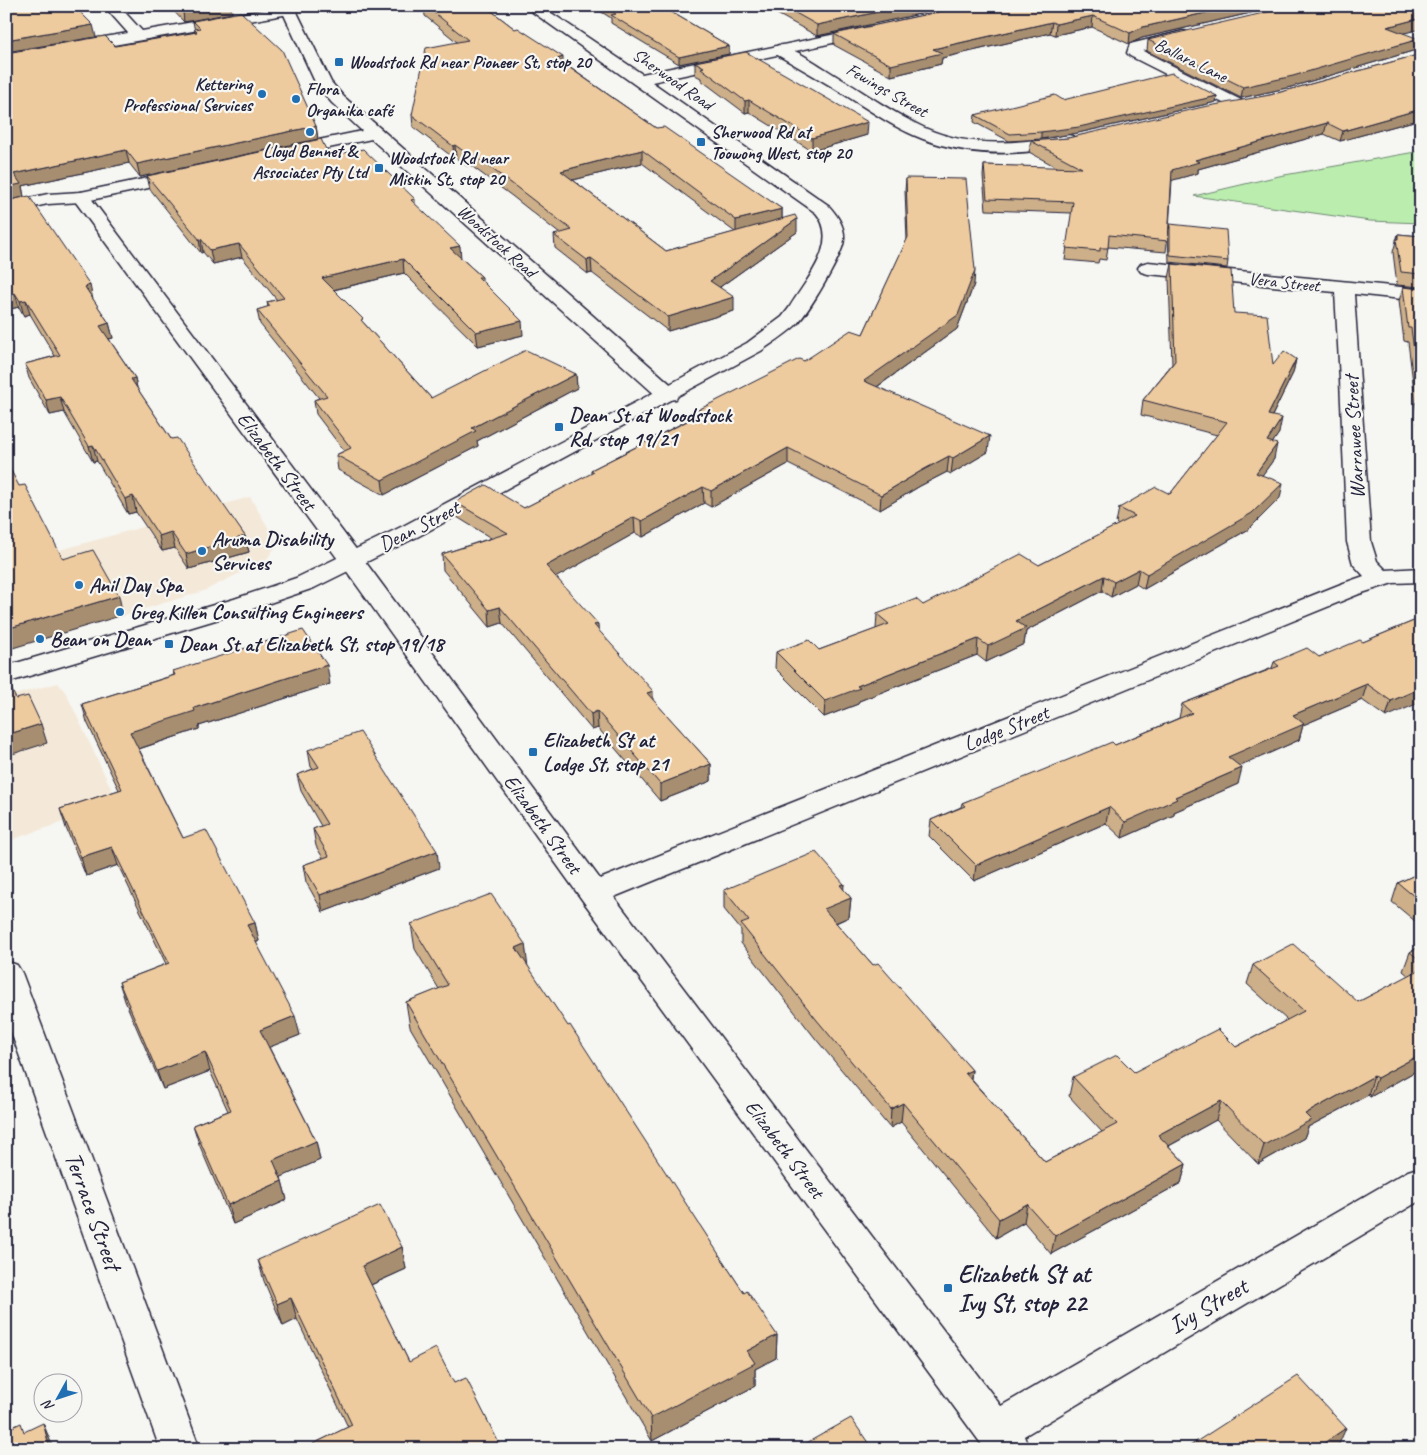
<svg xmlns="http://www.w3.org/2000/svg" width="1427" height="1455" font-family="Caveat,sans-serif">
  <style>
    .built { fill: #f4e9d9 }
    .green { fill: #bbeeae; stroke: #6e8874 }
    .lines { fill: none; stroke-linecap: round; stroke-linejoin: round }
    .minor-casing { stroke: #22223b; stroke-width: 3 }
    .tertiary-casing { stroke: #22223b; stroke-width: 3 }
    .secondary-casing { stroke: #22223b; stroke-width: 3 }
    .minor { fill: #f6f6f2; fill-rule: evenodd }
    .tertiary { fill: #f6f6f2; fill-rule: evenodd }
    .secondary { fill: #f6f6f2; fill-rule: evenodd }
    .wall { fill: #cdaf89; stroke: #22223b; fill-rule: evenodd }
    .shaded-wall { fill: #a78e6f; stroke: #22223b }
    .building { fill: #eecb9f; stroke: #22223b }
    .poi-dot { fill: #1f6fb2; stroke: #f6f6f2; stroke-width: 2 }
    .labels { text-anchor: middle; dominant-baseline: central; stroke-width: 4.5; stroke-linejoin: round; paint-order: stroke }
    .far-street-label { font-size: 18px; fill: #22223b; stroke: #f6f6f2 }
    .far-poi-label { font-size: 18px; font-weight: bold; fill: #22223b; stroke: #f6f6f2; text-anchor: start }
    .poi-label { font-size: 21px; font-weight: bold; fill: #22223b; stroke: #f6f6f2; text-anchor: start }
    .street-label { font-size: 21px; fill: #22223b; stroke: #f6f6f2 }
    .near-street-label { font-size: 25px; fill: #22223b; stroke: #f6f6f2 }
    .near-poi-label { font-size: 25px; font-weight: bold; fill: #22223b; stroke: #f6f6f2; text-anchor: start }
  </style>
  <rect width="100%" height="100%" fill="#f6f6f2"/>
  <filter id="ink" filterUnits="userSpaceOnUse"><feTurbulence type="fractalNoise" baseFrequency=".02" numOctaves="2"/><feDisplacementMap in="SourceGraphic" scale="10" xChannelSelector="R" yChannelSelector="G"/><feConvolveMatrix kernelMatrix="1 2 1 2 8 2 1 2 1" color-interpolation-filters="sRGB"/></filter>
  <g filter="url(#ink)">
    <g class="built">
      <path d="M250,497L278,544L266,560L204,591L6,651V565Z"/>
      <path d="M58,683L66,693L118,803L11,840L6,832V697Z"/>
    </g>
    <path class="green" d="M1421,151V223L1370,221L1194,196L1279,176Z"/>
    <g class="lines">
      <g class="minor-casing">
        <g id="minor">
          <path d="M104,6H119L142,31L285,6L294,7L296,10L294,13L289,14L6,64V54L128,33Z"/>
          <path d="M1183,31L1188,32L1190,35L1188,38L1143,51L1243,101L1245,104L1243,107H1231L1130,56L1127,53L1130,44Z"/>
          <path d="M779,45C799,50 824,69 843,80C870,96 896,115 925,128C970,148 1019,144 1067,135L1073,136L1075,140L1073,144C1024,156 971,157 923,139C897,129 875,114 853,100C827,83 800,68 774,53L771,50L774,47Z"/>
          <path d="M375,128L381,129L676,389L679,394L676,399L668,400L660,399L369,137L367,133L369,129Z"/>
          <path d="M81,192L87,193L361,556L600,879L1341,584L1364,576L1353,564L1347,542L1340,380L1335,292L1148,274L1141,272L1138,268L1141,264L1148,262L1421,289V301L1354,294L1371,542L1377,561L1386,570L1421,568V582L1393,583L1359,594L614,897L1001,1406L1408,1171L1421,1167V1200L1024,1436L1029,1449H985L583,901L343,566L75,201L72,197L75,193Z"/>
          <path d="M6,961L17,965L22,973L200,1449H160L6,1018Z"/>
        </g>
      </g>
      <g class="tertiary-casing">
        <path id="tertiary" d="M524,6H541L642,74L870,27L875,28L877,31L875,34L870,35L652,82L828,205C837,215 845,226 844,239C844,254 807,315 795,326C785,335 772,343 761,351L419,536L314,588L252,609L6,683V666L234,599L296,578L403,526L747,343L782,317L789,308C805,281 841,243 816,213Z"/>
      </g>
      <g class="secondary-casing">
        <g id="secondary">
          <path d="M280,6H294L331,82L344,97L381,129L383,133L381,137L286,157L280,156L277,152L280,148L362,131L332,103L316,84Z"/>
          <path d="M186,170L192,171L195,175L192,179L81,202L48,204L6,213V203L48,194L81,192Z"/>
        </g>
      </g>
      <use href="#minor" class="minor"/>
      <use href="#tertiary" class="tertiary"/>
      <use href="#secondary" class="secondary"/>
    </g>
    <g class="wall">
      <path d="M169,6H233L231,7L232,13L184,22Z"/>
      <path d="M424,6H485L515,29L656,128L782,209V219L797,232L720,287L734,311L668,331L592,273L588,274L555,248L554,235L560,234L512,196L470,165L467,166L456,158H454L413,127L412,115L457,42L425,16ZM642,163L735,232L666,251L573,180Z"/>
      <path d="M592,6H661L729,46V54L679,64L611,23V18Z"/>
      <path d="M770,6H957L817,36L770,10Z"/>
      <path d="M966,6H1281L1142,38L1129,44L1092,27L1055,35L1050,33L942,58L941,64L891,76L834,45V34Z"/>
      <path d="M1421,6V29L1403,33L1416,50L1291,87L1241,98L1147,51L1148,40Z"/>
      <path d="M193,21L316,126L318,139L140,177L129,163L22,186L24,197L109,323L113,338L109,339L135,378L137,388L171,439L245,536L249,552L189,569L175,548L162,551L136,512L128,514L97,461L93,462L64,412L50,415L29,378L25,364L55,356L30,314L24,316L19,307L6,310V53L115,46L195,32Z"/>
      <path d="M1421,54V119L1340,141L1324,134L1198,169V173L1172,180L1169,229L1170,224L1228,261L1227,268L1169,262L1168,234L1166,252L1108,247L1106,260L1099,259L1098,263L1065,260L1072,213L986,210L983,176L984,165L1058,168L1029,152L1031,141L1068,138L1270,95Z"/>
      <path d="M695,62L867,135L812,151L749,112L745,113L701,80V78L695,75Z"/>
      <path d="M1217,96L1216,102L1078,133L1041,139L1009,141L974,122L975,115L1063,100Z"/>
      <path d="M329,156L415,199V204L461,258L482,277V281L523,335L478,346L404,273L334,290L431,398L576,374L577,388L477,441L478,446L384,495L338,470L336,455L344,451L316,414L314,400L319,398L260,324L257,310L268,307L267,302L277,300L242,257L213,264L203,252L201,253L150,189L147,176Z"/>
      <path d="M906,178L974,284L957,329L877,387L988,452L951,474L947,472L920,486L880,510L788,464L711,507L704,503L643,537L635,533L556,577L653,700L711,764V781L660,801L598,728L592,730L502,623L490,627L443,570L442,554L491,538L457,517L455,502L524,508L591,474V470L698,415V410L804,361L863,334L907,240L905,191Z"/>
      <path d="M1398,234L1421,236V287L1397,285L1393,252Z"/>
      <path d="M1172,264L1234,313L1273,365L1296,359L1293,373L1272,416L1279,433L1272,443L1274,459L1262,475L1280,498L1249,529L1144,589L1136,584L1111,597L1102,591L1026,631L1024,644L986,662L977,655L859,701L858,704L824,717L775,668L776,652L819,650L876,629L877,614L923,605L1039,565L1118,525L1116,523L1119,508L1170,494L1217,435L1141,415L1143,400L1172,364L1169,278Z"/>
      <path d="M1403,287L1421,289V447L1408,342L1404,341L1399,301Z"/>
      <path d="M1421,618L1386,717L1362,700L1303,725L1299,740L1240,766L1238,784L1174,812V815L1122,838L1106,823L974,881L929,836L931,820L961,807L962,803L1115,745L1179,718L1182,704L1272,668L1274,662L1319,657L1363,642Z"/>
      <path d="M173,671L330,684L199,726V729L139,749L183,838L255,923L259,941L256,943L300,1035L269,1047L316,1141L320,1160L281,1177L282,1181L287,1200L233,1224L199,1144L193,1125L228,1111L210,1071L163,1089L125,1001L119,982L166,964L118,865L86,876L66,828L60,809L119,790L87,722L82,704L174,675Z"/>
      <path d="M308,750L439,868L323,912L306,882L303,865L323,858L316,846L313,829L321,826L301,791L297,775L313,769L311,767Z"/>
      <path d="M1421,872V926L1392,902L1398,883Z"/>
      <path d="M844,884L843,889L851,898L849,917L836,923L873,965L972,1070L971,1079L1045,1162L1102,1132L1069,1096L1073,1077L1134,1072L1236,1047L1287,1020L1247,984L1253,965L1358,1002L1409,976L1403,971L1410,952L1421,946V1068L1370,1097L1368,1095L1308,1127L1304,1138L1258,1164L1216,1120L1169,1146L1186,1164L1181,1183L1051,1254L1024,1222L996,1238L901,1122L890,1128L815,1038L741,943V930L724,909V890Z"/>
      <path d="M411,924L525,944L527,965L744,1293L777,1335L776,1358L755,1369V1386L652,1441L410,1027L406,1002L439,989L415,949Z"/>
      <path d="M402,1247L406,1269L371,1285L409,1362L454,1383L502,1449H314L313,1444L348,1427L297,1319L283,1326L264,1281L258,1260Z"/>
    </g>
    <g class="shaded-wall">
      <path d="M218,6H233L231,7L232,13L184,22L183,12Z"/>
      <path d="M906,6H957L817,36V25Z"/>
      <path d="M1236,6H1281L1142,38L1129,44L1130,33L1143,27Z"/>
      <path d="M1093,16L1092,27L1055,35L1056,24Z"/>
      <path d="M1421,18V29L1384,38L1387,27Z"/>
      <path d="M1052,22L1050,33L942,58L941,64L891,76V65L933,49Z"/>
      <path d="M93,25L96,37L6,52V40Z"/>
      <path d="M1419,39L1416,50L1291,87L1241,98L1243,87Z"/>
      <path d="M729,46V54L679,64V57Z"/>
      <path d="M563,57V69L557,59Z"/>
      <path d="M1217,96L1216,102L1078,133L1041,139V132Z"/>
      <path d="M749,100V112L745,113V101Z"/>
      <path d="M1421,109V119L1340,141L1343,131Z"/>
      <path d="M868,122L867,135L812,151V138Z"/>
      <path d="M1327,123L1324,134L1198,169V173L1170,181L1172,170L1195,160Z"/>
      <path d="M316,126L318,139L140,177L137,164Z"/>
      <path d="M455,145L456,158H454L453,146Z"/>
      <path d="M126,150L129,163L22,186L24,197L6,201V187L14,174Z"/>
      <path d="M642,150V163L561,183V171Z"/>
      <path d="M469,152L470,165L467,166L466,153Z"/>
      <path d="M782,209V222L736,233V220Z"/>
      <path d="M797,219V232L710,294V281Z"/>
      <path d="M199,239H201L203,252L201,253Z"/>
      <path d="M239,244L242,257L213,264L210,250Z"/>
      <path d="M460,246L461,259L450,248Z"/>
      <path d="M403,259L404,273L324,292L322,278Z"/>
      <path d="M591,259L592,273L588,274L587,260Z"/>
      <path d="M975,270L974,284L957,329L864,396V381Z"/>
      <path d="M90,285L93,300L85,287Z"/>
      <path d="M15,293L19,307L6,310V295Z"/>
      <path d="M734,297V311L668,331V317Z"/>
      <path d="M26,300L30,314L24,316L20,301Z"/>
      <path d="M522,321L523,335L478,346L476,332Z"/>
      <path d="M109,323L113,338L103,340L100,326Z"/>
      <path d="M1296,359L1293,373L1265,430L1268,415Z"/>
      <path d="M576,374L577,388L477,441L478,446L384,495L382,480L472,428Z"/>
      <path d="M135,378L138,393L131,379Z"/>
      <path d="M60,397L64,412L50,415L46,400Z"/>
      <path d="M1282,418L1279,433L1264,456L1267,441Z"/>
      <path d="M990,436L988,452L951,474L953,458Z"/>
      <path d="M1277,444L1274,459L1253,488L1256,473Z"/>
      <path d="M93,445L97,461L93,462L89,446Z"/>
      <path d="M788,448V464L711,507V491Z"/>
      <path d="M949,456L947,472L920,486L880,510L881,495L921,471Z"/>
      <path d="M1283,483L1280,498L1249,529L1144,589L1147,574Z"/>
      <path d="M703,487L704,503L643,537L642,521Z"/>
      <path d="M133,496L136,512L128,514L125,499Z"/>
      <path d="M634,517L635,533L548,582L546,566Z"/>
      <path d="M171,532L175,548L162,551L159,536Z"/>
      <path d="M245,536L249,552L189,569L186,554Z"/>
      <path d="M1139,569L1136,584L1111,597L1114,582Z"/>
      <path d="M1104,576L1102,591L1026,631L1024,644L986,662L988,646L1016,621Z"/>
      <path d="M119,596L123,615L6,650V629Z"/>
      <path d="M500,607L502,623L490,627L489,610Z"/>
      <path d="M598,624L599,640L594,625Z"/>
      <path d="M978,639L977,655L859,701L858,704L824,717L825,701L857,686Z"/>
      <path d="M327,665L330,684L199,726V729L135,750L130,732L194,708Z"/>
      <path d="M1367,684L1362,700L1303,725L1299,740L1225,773L1228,757L1293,715Z"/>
      <path d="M1421,688V702L1386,717L1391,701Z"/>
      <path d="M653,691V708L647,693Z"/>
      <path d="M597,711L598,728L592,730L591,714Z"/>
      <path d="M41,724L47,743L6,756V735Z"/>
      <path d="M711,764V781L660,801V784Z"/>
      <path d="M1242,768L1238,784L1174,812V815L1122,838L1125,822L1175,797Z"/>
      <path d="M1109,807L1106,823L974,881L976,865Z"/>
      <path d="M112,847L118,865L86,876L81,857Z"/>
      <path d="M437,851L439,868L323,912L320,895Z"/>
      <path d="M844,884L843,901L851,898L849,917L823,928L824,909L840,885Z"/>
      <path d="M255,923L259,941L252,944L247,925Z"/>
      <path d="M525,944L528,968L516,948Z"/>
      <path d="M295,1016L300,1035L265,1049L260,1030Z"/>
      <path d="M205,1052L210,1071L163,1089L157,1071Z"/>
      <path d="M1421,1054V1068L1370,1097L1377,1078Z"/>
      <path d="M972,1070L969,1089L965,1073Z"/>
      <path d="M1374,1076L1368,1095L1308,1127L1304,1138L1258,1164L1264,1145L1305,1114Z"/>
      <path d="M1221,1101L1216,1120L1154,1154L1158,1135Z"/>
      <path d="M903,1103L901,1122L890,1128L891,1109Z"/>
      <path d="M316,1141L320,1160L277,1179L273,1160Z"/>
      <path d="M1186,1164L1181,1183L1051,1254L1055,1236Z"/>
      <path d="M282,1181L287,1200L233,1224L228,1205Z"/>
      <path d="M1027,1204L1024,1222L996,1238L999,1219Z"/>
      <path d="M402,1247L406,1269L366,1287L362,1266Z"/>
      <path d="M291,1298L297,1319L283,1326L277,1304Z"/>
      <path d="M777,1335L776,1358L755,1369V1386L652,1441L651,1418L747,1351Z"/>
      <path d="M43,1423L50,1440L53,1449H50Z"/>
      <path d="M1346,1428L1339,1444L1333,1449H1315Z"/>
    </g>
    <g class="building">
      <path d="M6,6H74L93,25L6,40Z"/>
      <path d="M176,6H218L183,12Z"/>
      <path d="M426,6H485L515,29L518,28L563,57L557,59L656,128L664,127L782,209L736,220L642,150L561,171L666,251L795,215L797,219L710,281L734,297L668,317L591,259L587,260L554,235L572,230L511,183L469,152L466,153L455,145L453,146L412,115L426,48L468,40Z"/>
      <path d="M603,6H661L729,46L679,57L611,15L616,14Z"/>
      <path d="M783,6H906L817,25Z"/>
      <path d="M966,6H1236L1143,27L1130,33L1093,16L1056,24L1052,22L933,49L942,53L891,65L834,34Z"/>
      <path d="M1293,6H1421V18L1387,27L1419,39L1293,76L1243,87L1148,40Z"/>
      <path d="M241,12L282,50L316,126L137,164L126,150L14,174L21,184L6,187V53L105,36L115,46L197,32L194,29L200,28L193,21Z"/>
      <path d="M746,52L868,122L812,138L749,100L745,101L701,68L704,67L695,62Z"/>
      <path d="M1421,54V109L1343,131L1327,123L1195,160L1199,162L1172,170L1168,241L1109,235L1108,248H1100V251L1066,248L1073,202L987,199L984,165L1082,168L1031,141L1068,138L1203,107L1270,95Z"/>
      <path d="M1172,73L1217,96L1079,127L1041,132L1010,134L975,115L1055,95L1063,100Z"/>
      <path d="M321,139L329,156L363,149L415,199L411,200L460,246L450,248L482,277H478L522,321L476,332L403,259L322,278L363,319L361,320L431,398L526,350L576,374L472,428L476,431L382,480L336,455L351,448L314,400L327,396L257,310L270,306L267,302L284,298L239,244L210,250L201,239H199L147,176Z"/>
      <path d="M906,178L966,179L975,270L958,315L864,381L990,436L953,458L949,456L921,471L881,495L788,448L711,491L703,487L642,521L634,517L546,566L598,624L594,625L653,691L647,693L711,764L660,784L597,711L591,714L500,607L489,610L442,554L508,533L455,502L486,485L524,508L594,472L591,470L703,413L698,410L799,359L804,361L851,330L863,334L908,237Z"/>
      <path d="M29,196L90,285L85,287L109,323L100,326L135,378L131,379L171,439L177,438L245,536L186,554L171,532L159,536L133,496L125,499L93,445L89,446L60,397L46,400L25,364L60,355L26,300L20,301L15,293L6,295V201Z"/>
      <path d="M1170,224L1226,230L1228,261L1170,255Z"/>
      <path d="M1398,234L1421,236V274L1401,272L1396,239H1398Z"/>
      <path d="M1172,264L1231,270L1234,313L1267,315L1273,365L1284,351L1296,359L1268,415L1282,418L1267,441L1277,444L1256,473L1283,483L1252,513L1147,574L1139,569L1114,582L1104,576L1016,621L1026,628L988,646L978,639L857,686L860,688L825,701L776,652L809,640L819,650L889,624L877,614L916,599L923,605L1021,554L1039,565L1135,516L1119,508L1156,487L1170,494L1227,422L1143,400L1175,361Z"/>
      <path d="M1403,287L1421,289V401L1411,328H1408Z"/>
      <path d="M6,461L19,486L25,485L63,559L93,550L119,596L6,629Z"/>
      <path d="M1421,618V688L1391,701L1367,684L1293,715L1304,724L1228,757L1242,768L1175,797L1177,799L1125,822L1109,807L976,865L931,820L965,806L962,803L1112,742L1115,745L1192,713L1182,704L1279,666L1274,662L1307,648L1319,657L1360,640L1363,642Z"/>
      <path d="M303,630L327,665L194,708L195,711L130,732L183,838L206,830L255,923L247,925L295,1016L260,1030L316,1141L273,1160L282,1181L228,1205L193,1125L231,1110L205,1052L157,1071L119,982L169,963L112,847L81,857L60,809L122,789L82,704L175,675L173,671Z"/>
      <path d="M6,677L16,699L28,696L41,724L6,735Z"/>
      <path d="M360,732L437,851L320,895L303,865L329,856L313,829L327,824L297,775L319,767L308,750Z"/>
      <path d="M816,852L844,884L840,885L851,898L824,909L873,965L878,963L972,1070L965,1073L1045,1162L1117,1124L1073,1077L1117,1055L1134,1072L1218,1029L1236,1047L1304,1011L1253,965L1293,944L1358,1002L1421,969V1054L1377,1078L1374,1076L1305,1114L1311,1120L1264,1145L1221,1101L1158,1135L1186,1164L1055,1236L1027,1204L999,1219L903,1103L891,1109L816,1019L741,924L749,921L724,890Z"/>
      <path d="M1421,872V902L1398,883Z"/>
      <path d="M491,894L525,944L516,948L568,1026L570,1025L744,1293L747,1291L777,1335L747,1351L755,1363L651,1418L406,1002L448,985L411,924Z"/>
      <path d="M1421,946V961L1410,952Z"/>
      <path d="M380,1205L402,1247L362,1266L409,1362L436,1348L454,1383L466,1378L502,1449H314L313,1444L352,1425L291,1298L277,1304L258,1260Z"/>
      <path d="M1298,1376L1346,1428L1315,1449H1185Z"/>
      <path d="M851,1418L871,1447L867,1449H796Z"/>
      <path d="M21,1423L24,1432L43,1423L50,1449H6V1430Z"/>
    </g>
  </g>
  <g class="poi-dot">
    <rect x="334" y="57" width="10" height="10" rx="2.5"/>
    <circle cx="262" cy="94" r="5"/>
    <circle cx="296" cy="99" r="5"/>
    <circle cx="310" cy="132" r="5"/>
    <rect x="696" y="137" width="10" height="10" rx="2.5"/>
    <rect x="374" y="163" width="10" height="10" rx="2.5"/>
    <rect x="554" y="422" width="10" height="10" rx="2.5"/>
    <circle cx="202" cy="551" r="5"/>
    <circle cx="79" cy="585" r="5"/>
    <circle cx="120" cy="612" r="5"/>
    <circle cx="40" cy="639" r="5"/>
    <rect x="164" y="639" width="10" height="10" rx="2.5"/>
    <rect x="528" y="747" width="10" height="10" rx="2.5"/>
    <rect x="943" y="1283" width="10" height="10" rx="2.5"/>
  </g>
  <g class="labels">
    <g class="far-street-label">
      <text transform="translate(1191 60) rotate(26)">Ballara Lane</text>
      <text transform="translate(673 79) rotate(35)">Sherwood Road</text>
      <text transform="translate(887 90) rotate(30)">Fewings Street</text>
      <text transform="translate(497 241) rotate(42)">Woodstock Road</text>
      <text transform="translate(1284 282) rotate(6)">Vera Street</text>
    </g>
    <g class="far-poi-label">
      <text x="349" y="62">Woodstock Rd near Pioneer St, stop 20</text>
      <text x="252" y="84" text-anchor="end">Kettering<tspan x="252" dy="21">Professional Services</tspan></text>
      <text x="306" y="89">Flora<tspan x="306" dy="21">Organika café</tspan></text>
      <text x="711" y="132">Sherwood Rd at<tspan x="711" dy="21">Toowong West, stop 20</tspan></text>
      <text x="310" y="151" text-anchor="middle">Lloyd Bennet &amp;<tspan x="310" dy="21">Associates Pty Ltd</tspan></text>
      <text x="389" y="158">Woodstock Rd near<tspan x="389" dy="21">Miskin St, stop 20</tspan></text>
    </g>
    <g class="poi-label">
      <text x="569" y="415">Dean St at Woodstock<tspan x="569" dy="24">Rd, stop 19/21</tspan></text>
      <text x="212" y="539">Aruma Disability<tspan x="212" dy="24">Services</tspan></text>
      <text x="89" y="585">Anil Day Spa</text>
      <text x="130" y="612">Greg Killen Consulting Engineers</text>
      <text x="50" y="639">Bean on Dean</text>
      <text x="179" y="644">Dean St at Elizabeth St, stop 19/18</text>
      <text x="543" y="740">Elizabeth St at<tspan x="543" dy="24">Lodge St, stop 21</tspan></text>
    </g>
    <g class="street-label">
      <text transform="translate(1354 437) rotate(-93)">Warrawee Street</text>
      <text transform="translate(277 461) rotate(53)">Elizabeth Street</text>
      <text transform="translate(419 526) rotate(-27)">Dean Street</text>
      <text transform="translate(1006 728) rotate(-22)">Lodge Street</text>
      <text transform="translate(543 824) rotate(54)">Elizabeth Street</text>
      <text transform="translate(785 1149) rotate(53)">Elizabeth Street</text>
    </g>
    <g class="near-street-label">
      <text transform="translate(93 1211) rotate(70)">Terrace Street</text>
      <text transform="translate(1208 1306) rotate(-30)">Ivy Street</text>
    </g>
    <g class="near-poi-label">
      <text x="958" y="1274">Elizabeth St at<tspan x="958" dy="29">Ivy St, stop 22</tspan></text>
    </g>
  </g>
  <rect width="1427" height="1455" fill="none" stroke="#f6f6f2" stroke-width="25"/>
  <rect x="12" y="12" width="1402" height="1430" fill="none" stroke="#22223b" stroke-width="2" filter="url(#ink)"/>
  <g transform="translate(58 1398) rotate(230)"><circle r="24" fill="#f6f6f2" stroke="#a1a1a9"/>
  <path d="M0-4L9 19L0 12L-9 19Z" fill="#1f6fb2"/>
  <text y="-8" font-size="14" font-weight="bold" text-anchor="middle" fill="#22223b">N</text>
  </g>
</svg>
